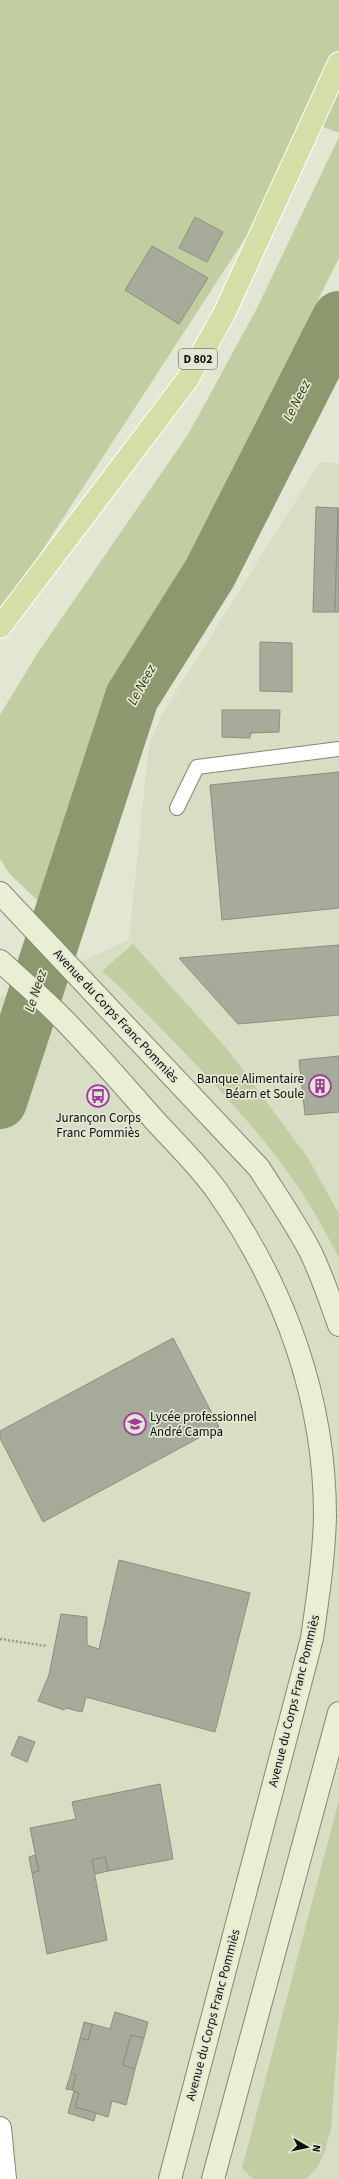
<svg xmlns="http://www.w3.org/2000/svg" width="339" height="2179" font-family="'Source Sans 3',sans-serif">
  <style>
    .built { fill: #d7dec3 }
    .green { fill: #c2cda1 }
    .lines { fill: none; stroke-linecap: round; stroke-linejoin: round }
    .river { stroke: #8e986e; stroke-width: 54 }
    .building { fill: #a7ab99; stroke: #8b907e }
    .lane-casing { stroke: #838876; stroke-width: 16 }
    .street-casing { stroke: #838876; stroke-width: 24 }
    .secondary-casing { stroke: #838876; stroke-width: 24 }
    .primary-casing { stroke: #fff; stroke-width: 24 }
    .path { stroke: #979b8c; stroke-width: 2.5; stroke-dasharray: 2 2; stroke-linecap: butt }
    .lane { stroke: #fff; stroke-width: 14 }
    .street { stroke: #fff; stroke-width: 22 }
    .secondary { stroke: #e9efd2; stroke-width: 22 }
    .primary { stroke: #d3dfa6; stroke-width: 22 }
    .labels { text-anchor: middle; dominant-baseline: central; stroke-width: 3.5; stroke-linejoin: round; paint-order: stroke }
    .shield { fill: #e2e7d4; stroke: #4d4f45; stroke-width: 1 }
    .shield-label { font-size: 12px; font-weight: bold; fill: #0d0e08 }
    .street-label { font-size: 13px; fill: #0d0e08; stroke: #e2e7d4 }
    .poi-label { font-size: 13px; fill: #0d0e08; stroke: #e2e7d4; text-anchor: end }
    .water-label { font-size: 14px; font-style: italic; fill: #313a05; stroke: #e2e7d4 }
  </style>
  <rect width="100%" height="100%" fill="#e2e7d4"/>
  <path class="built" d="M320,462L339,463V2179H0V997L129,940L149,744L164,711Z"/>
  <g class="green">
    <path d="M0,0H339V133L310,122L257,220L0,615Z"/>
    <path d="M339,137V258L185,564L124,672L44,907L9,873L0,859V715L37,654L189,433L257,308Z"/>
    <path d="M133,944L228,1050L308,1158L339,1214V1259C300,1176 245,1116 183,1051C156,1024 131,996 102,971Z"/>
    <path d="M339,1800V2018L331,2129L325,2150L318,2166L307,2179H253L242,2168Z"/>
  </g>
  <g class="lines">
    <path class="river" d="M0,1102L132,697L210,573L339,318"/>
  </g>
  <g class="building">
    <path d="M195,217L223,232L207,262L179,248Z"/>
    <path d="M152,246L208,278L179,324L125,290Z"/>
    <path d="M316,507L338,508L335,612H313Z"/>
    <path d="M338,508H339V612H335Z"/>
    <path d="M260,642L292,643V692L260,691Z"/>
    <path d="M222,710H280L279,732L251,733L250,738L222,737Z"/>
    <path d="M339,772V908L222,920L210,785Z"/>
    <path d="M339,945V1015L238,1024L179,958Z"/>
    <path d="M339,1056V1112L305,1115L299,1060Z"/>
    <path d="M173,1338L219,1427L43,1522L0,1438V1431Z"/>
    <path d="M119,1560L250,1593L215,1732L86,1697L82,1712L66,1708L64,1710L38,1701L49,1675L61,1614L87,1617V1645L99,1649Z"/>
    <path d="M19,1736L35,1742L27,1762L11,1755Z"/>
    <path d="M160,1784L173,1859L108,1871L105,1857L92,1860L107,1940L47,1954L32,1873L39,1871L30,1828L76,1819L72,1802Z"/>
    <path d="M35,1855L39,1871L32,1873L29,1857Z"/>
    <path d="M105,1857L108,1871L95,1874L92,1860Z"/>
    <path d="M115,2012L148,2022L144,2038L131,2035L123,2065L135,2069L126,2105L112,2101L108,2117L75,2107L79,2093L72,2090L76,2075L71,2073L80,2038L88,2040L92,2024L110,2029Z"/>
    <path d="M84,2022L92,2024L88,2040L80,2038Z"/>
    <path d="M131,2035L144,2038L135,2069L123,2065Z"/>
    <path d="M71,2073L76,2075L72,2090L66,2089Z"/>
    <path d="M74,2091L79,2093L75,2107L96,2113L94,2121L68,2113Z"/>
  </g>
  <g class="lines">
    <g class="lane-casing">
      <path id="lane" d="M177,808L197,767L339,749"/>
    </g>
    <g class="street-casing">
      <path id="street" d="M0,2128L5,2179"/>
    </g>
    <g class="secondary-casing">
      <g id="secondary">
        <path d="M0,893L259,1168C276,1195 295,1222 310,1251C322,1275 330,1300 339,1325"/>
        <path d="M0,961C19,978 40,996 58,1014C90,1046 119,1080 149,1114C171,1139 197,1163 217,1191C284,1286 325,1398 325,1516C324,1557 318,1597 312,1638L170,2179"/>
        <path d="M213,2179L339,1713"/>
      </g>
    </g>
    <g class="primary-casing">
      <path id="primary" d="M0,627L187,380L224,314L339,63"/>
    </g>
    <path class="path" d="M0,1639L47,1646"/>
    <use href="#lane" class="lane"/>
    <use href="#street" class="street"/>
    <use href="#secondary" class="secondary"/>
    <use href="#primary" class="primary"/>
  </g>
  <defs>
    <g id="building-ring" transform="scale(1.15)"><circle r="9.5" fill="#e2e7d4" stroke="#a13a9d" stroke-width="1.5"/><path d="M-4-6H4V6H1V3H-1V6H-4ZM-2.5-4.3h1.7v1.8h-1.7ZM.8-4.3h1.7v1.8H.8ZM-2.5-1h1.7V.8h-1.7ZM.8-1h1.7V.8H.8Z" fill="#a13a9d"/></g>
    <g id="bus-ring" transform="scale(1.15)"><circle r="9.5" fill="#e2e7d4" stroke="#a13a9d" stroke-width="1.5"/><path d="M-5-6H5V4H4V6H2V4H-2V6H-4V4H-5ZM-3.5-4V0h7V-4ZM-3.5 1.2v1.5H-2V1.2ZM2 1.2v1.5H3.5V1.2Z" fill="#a13a9d"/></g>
    <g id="school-ring" transform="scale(1.15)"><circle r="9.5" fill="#e2e7d4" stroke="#a13a9d" stroke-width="1.5"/><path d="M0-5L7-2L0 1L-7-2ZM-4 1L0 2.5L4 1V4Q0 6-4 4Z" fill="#a13a9d"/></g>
  </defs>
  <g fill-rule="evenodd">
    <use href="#building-ring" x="320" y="1086"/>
    <use href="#bus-ring" x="98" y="1096"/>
    <use href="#school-ring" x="135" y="1424"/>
  </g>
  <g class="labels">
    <rect class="shield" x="179" y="349" width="38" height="20" rx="3"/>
    <g class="shield-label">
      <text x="198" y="359">D 802</text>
    </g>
    <g class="street-label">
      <text transform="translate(116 1016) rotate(47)">Avenue du Corps Franc Pommiès</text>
      <text transform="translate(294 1701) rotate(-76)">Avenue du Corps Franc Pommiès</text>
      <text transform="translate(213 2015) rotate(-75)">Avenue du Corps Franc Pommiès</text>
    </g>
    <g class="poi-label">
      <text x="304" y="1079">Banque Alimentaire<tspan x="304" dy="15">Béarn et Soule</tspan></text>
      <text x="98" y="1118" text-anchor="middle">Jurançon Corps<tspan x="98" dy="15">Franc Pommiès</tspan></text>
      <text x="150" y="1417" text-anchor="start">Lycée professionnel<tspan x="150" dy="15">André Campa</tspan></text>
    </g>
    <g class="water-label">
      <text transform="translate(297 401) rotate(-63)">Le Neez</text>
      <text transform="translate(142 685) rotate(-61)">Le Neez</text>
      <text transform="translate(36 991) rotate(-72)">Le Neez</text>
    </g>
  </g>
  <g transform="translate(307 2147) rotate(99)" stroke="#e2e7d4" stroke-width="3" paint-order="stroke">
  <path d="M0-3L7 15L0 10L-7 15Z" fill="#0d0e08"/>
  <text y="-6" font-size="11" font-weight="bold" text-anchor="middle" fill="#0d0e08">N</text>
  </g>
</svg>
